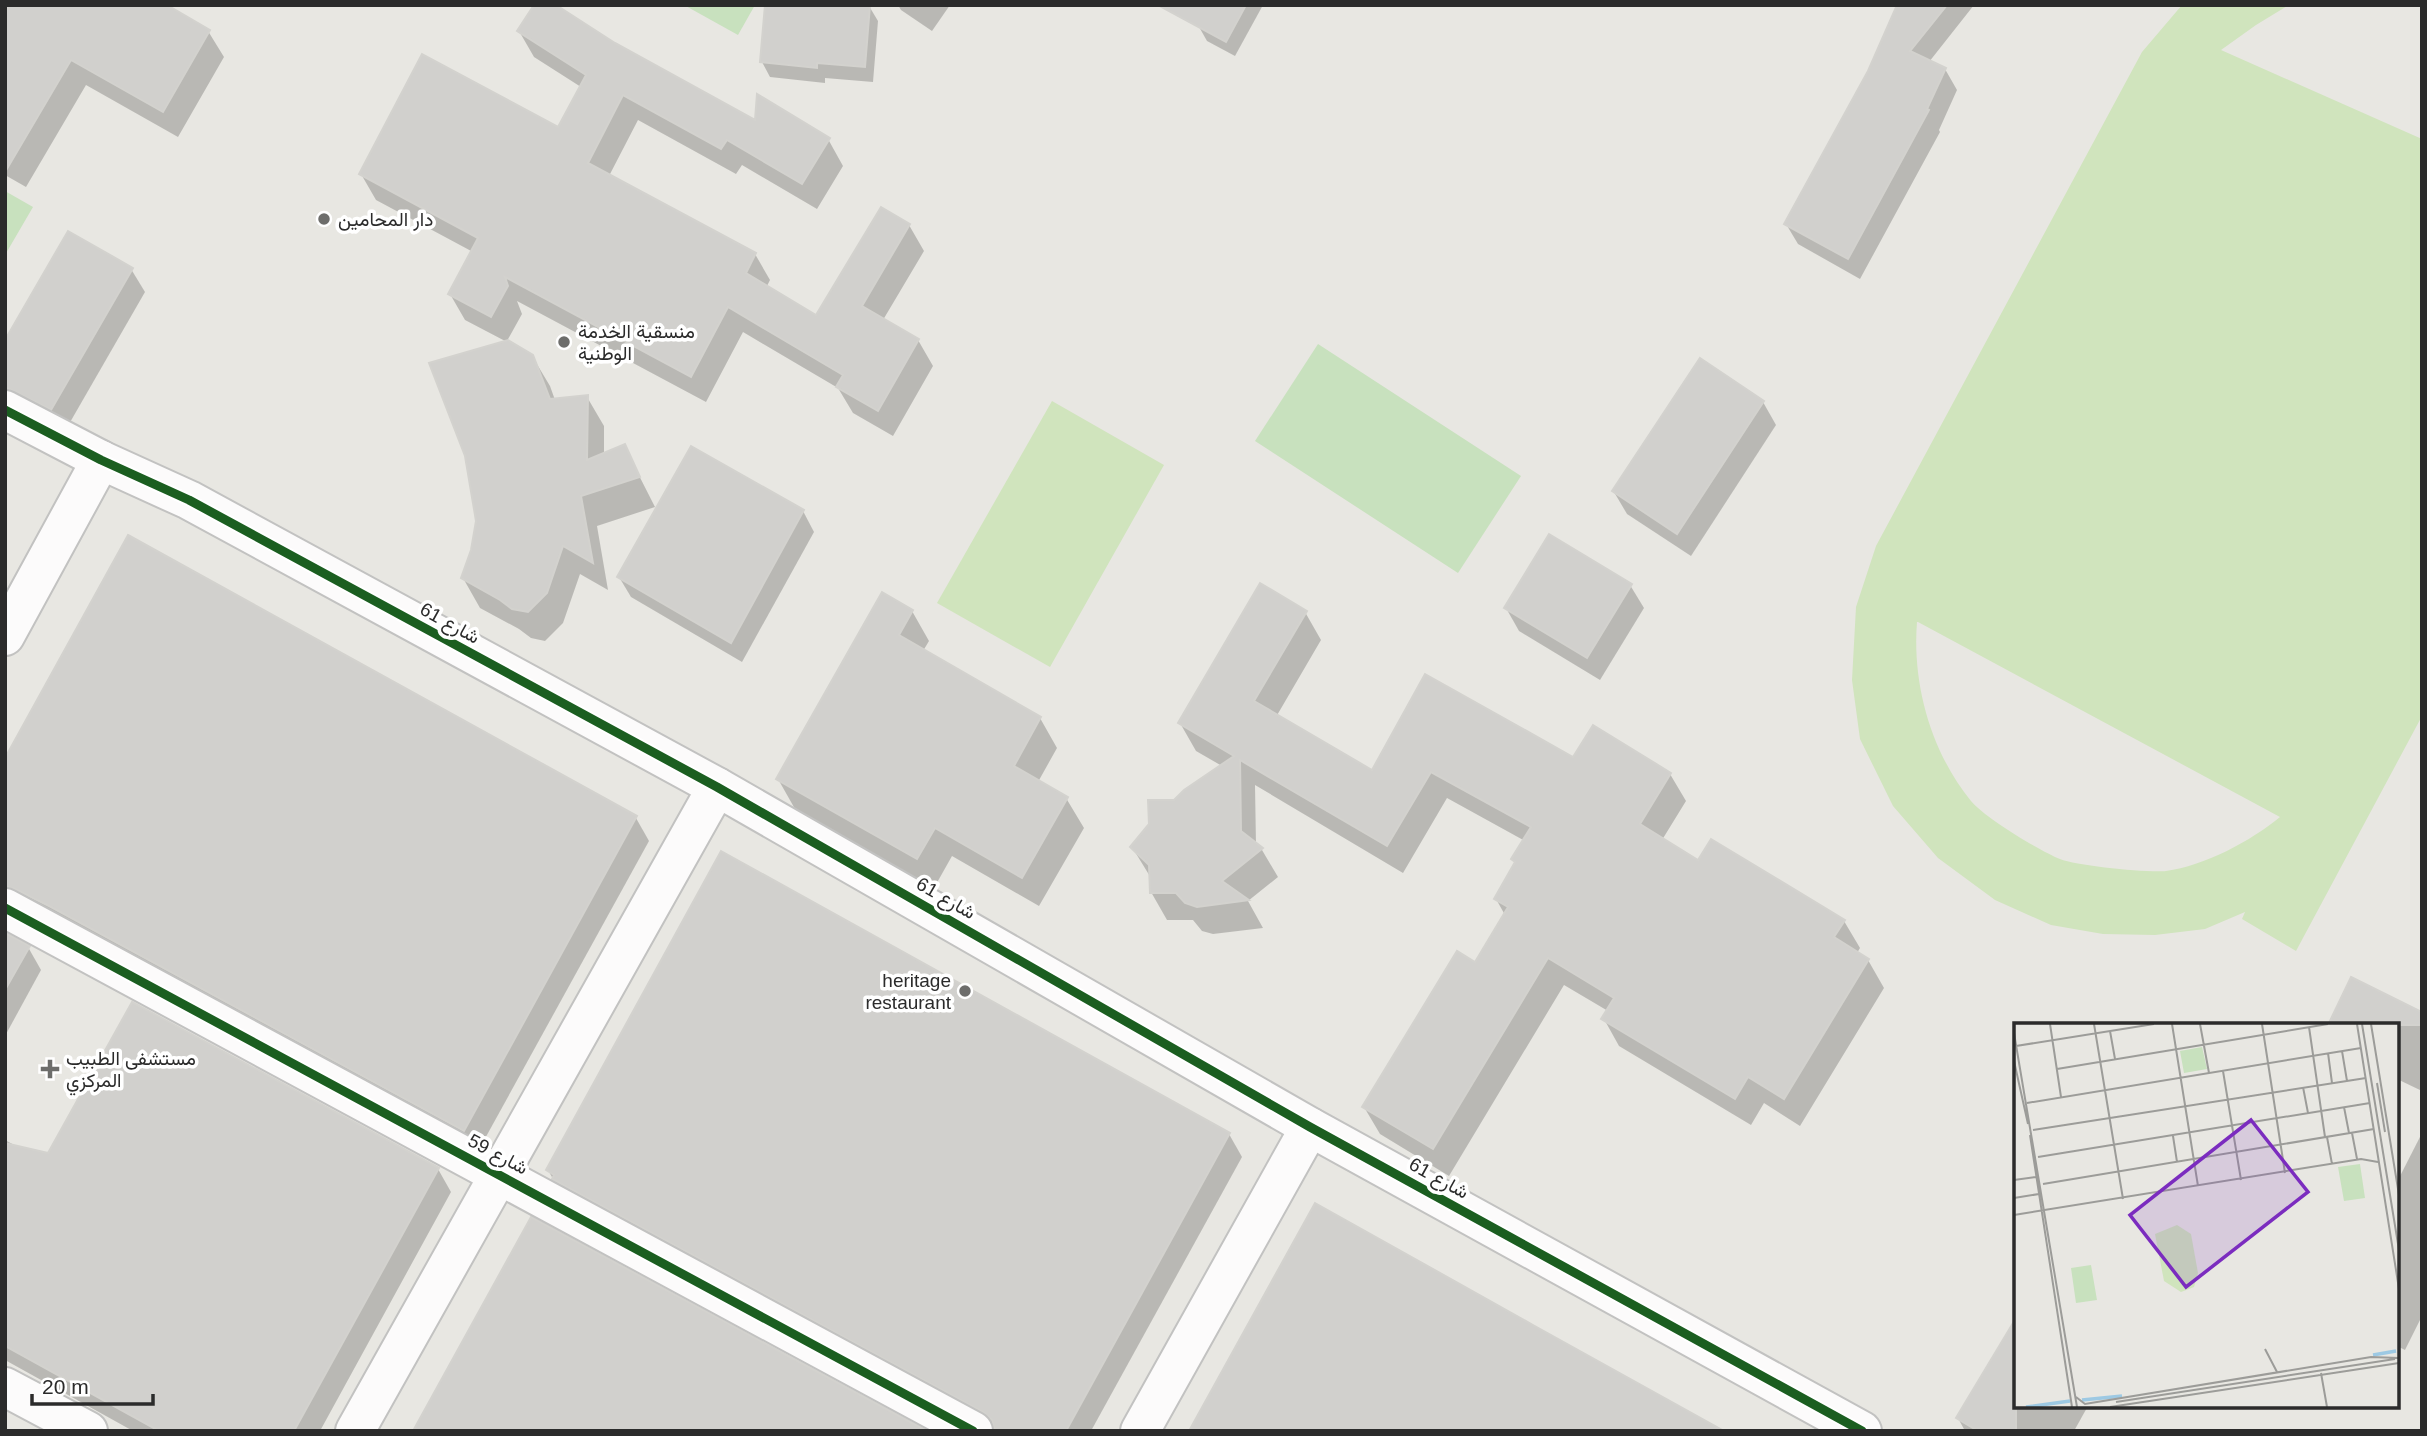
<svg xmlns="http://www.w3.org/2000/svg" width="2427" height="1436" font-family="Helvetica,Vazirmatn,sans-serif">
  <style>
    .green { fill: #c8e1be }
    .pitch { fill: #d0e4bd; fill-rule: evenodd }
    .shadow { fill: #0003 }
    .building { fill: #d1d0cd; stroke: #d3d2ce; stroke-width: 2 }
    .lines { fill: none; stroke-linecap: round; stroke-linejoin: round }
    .street-casing { stroke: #c2c2c1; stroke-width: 42 }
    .secondary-casing { stroke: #c2c2c1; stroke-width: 42 }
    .street { stroke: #fcfbfb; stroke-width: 38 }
    .secondary { stroke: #fcfbfb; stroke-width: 38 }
    .cycleway-casing { stroke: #fff; stroke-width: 13 }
    .cycleway { stroke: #1b5e20; stroke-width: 9 }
    .poi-dot { fill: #6d6d6b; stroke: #fff; stroke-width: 2.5 }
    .labels { text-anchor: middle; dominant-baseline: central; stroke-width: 7; stroke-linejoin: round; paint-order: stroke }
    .poi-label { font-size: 19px; fill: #2b2b2b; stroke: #fff; text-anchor: start }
    .street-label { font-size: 19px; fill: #2b2b2b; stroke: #fff }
    .inset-river { fill: none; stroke: #9dc9e3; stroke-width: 3.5 }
    .inset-road { fill: none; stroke: #9c9c99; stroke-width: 2 }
    .view { fill: #7b2cbf; fill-opacity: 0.15; stroke: #7b2cbf; stroke-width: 3.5 }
    .inset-edge { fill: none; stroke: #2b2b2b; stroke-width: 3.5 }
  </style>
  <rect width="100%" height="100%" fill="#e8e7e2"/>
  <g class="green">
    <path d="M684,5H755L738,35Z"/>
    <path d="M5,191L33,207L5,255Z"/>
    <path d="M1318,344L1521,476L1458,573L1255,441Z"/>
  </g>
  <g class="pitch">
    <path d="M2182,5H2289L2256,25L2221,50L2422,139V716L2296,951L2242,919L2245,912L2205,929L2155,935L2103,934L2051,925L1995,900L1938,858L1893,806L1860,739L1852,680L1856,607L1876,546L2142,52ZM1917,622H1918L2280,817C2251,841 2204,866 2166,871C2148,873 2077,866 2060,859C2040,851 1985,818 1971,801C1931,752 1912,684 1917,622Z"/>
    <path d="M1052,401L1164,465L1050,667L937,603Z"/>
  </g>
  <g class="shadow">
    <path d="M5,5L208,31L224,57L178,137L86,85L26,187L5,175Z"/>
    <path d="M898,5H950L932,31L901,10Z"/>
    <path d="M1209,5H1263L1235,56L1207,41L1198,25Z"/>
    <path d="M1899,5H1974L1929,62L1945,69L1957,90L1939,130L1940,132L1860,279L1798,244L1786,224L1869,71Z"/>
    <path d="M869,6L878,21L873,82L825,78V83L770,77L762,62Z"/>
    <path d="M519,31L614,44L756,123L828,139L843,166L817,209L742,165L736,174L638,120L609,176L755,254L770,280L766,288L817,318L909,225L924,251L883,320L918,340L933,366L893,436L853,413L838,388L743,332L706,402L517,301L522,314L507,341L532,356L550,386L555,400L587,397L604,426V455L624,446L655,507L597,526L608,590L580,574L563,623L545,641L531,638L519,629L480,608L463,578L473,550L507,342L465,320L450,294L473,252L376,200L361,174L558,129L581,87L534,57Z"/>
    <path d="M131,269L145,292L65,431L5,400V344Z"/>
    <path d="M1763,402L1776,425L1691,556L1627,514L1614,492Z"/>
    <path d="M803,511L814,532L742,662L631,597L619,577Z"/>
    <path d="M1630,585L1644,608L1600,680L1519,631L1506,608Z"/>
    <path d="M912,611L929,641L923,651L1040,718L1057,748L1038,782L1066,798L1084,828L1039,906L952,856L934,888L795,809L778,779Z"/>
    <path d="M1305,612L1321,640L1276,717L1372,773L1574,760L1670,774L1686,801L1662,840L1699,862L1844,921L1860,948L1857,953L1868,960L1884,988L1800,1126L1764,1103L1751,1125L1619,1046L1604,1019L1608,1011L1564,985L1449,1176L1380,1134L1364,1107L1475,964L1505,915L1496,899L1516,864L1525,841L1447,798L1403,873L1255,785L1256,845L1262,850L1278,877L1248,901L1263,928L1213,934L1202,931L1193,920H1167L1151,892V878L1132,847L1175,801L1222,766L1196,751L1180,723Z"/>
    <path d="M5,761L636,818L649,841L477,1153L5,914Z"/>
    <path d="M5,935L28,947L41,970L5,1036Z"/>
    <path d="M2422,1013V1091L2397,1079V1025Z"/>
    <path d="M2422,1133V1316L2405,1350L2397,1346V1182Z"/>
    <path d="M1229,1134L1242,1157L1091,1431H992L561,1193L548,1170Z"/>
    <path d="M5,1140L45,1162L438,1169L451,1192L320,1431H133L5,1360Z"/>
    <path d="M2016,1406H2088L2074,1431H1965L1958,1418Z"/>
  </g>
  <g class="building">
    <path d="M5,5H167L210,30L163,112L71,60L5,172Z"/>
    <path d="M534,5H556L615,43L755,120L757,94L830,138L802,184L727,140L721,149L623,95L588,163L756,253L746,273L816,315L881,207L910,224L862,306L919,339L878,411L836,387L843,375L728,307L691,377L505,277L508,286L491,317L448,294L478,238L359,174L422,54L558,127L586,75L517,31Z"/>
    <path d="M765,5H870L865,67L817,63V68L760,62Z"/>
    <path d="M1158,5H1246L1226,42Z"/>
    <path d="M1897,5H1947L1910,51L1946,68L1927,109L1929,110L1848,259L1784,224L1868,71Z"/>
    <path d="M68,231L133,268L51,410L5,387V340Z"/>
    <path d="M508,340L533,355L550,399L588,395L587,460L625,444L640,477L581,496L593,563L563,546L547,593L528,612L512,609L500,600L461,578L471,550L476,521L465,456L429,363Z"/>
    <path d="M1700,358L1764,401L1677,534L1612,491Z"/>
    <path d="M691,446L804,510L731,643L617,577Z"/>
    <path d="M1549,534L1632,584L1587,658L1504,608Z"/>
    <path d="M128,535L637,816L464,1131L51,907L15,889L5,886V758Z"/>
    <path d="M1260,583L1307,611L1254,701L1372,770L1425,674L1573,757L1593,725L1671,773L1640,824L1698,860L1711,839L1845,920L1834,937L1869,959L1784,1099L1748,1077L1735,1099L1601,1019L1614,998L1548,958L1433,1149L1362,1107L1457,951L1475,962L1508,907L1494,899L1515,862L1511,859L1531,827L1431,772L1387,846L1240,760L1241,831L1263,848L1222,881L1249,900L1197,907L1185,903L1176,893H1150L1149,865L1130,847L1149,824L1148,800H1174L1184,790L1234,756L1178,723Z"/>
    <path d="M882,592L913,610L899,635L1041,717L1014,766L1068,797L1022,878L935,828L917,859L776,779Z"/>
    <path d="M721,851L1230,1133L1066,1431H995L992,1420L983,1412L552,1179L554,1175L546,1170Z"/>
    <path d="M5,933L30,946L5,990Z"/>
    <path d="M2351,977L2422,1012V1025H2328Z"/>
    <path d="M132,1002L439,1168L294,1431H159L5,1346V1143L48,1153Z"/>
    <path d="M1315,1203L1533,1325L1724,1431H1189Z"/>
    <path d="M531,1217L927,1431H413Z"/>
    <path d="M2016,1318V1431H1978L1956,1418Z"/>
  </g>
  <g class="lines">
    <g class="street-casing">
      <g id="street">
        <path d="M5,908L973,1431"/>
        <path d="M5,1387L88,1431"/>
        <path d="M355,1431L717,787"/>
        <path d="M1140,1431L1310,1127"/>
      </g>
    </g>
    <g class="secondary-casing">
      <g id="secondary">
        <path d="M5,410L101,460L189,500L717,787L1310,1127L1862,1431"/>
        <path d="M5,636L101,460"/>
      </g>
    </g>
    <use href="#street" class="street"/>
    <use href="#secondary" class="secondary"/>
    <g class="cycleway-casing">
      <g id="cycleway">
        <path d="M5,410L101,460L189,500L717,787L1310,1127L1862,1431"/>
        <path d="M5,908L973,1431"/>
      </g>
    </g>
    <use href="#cycleway" class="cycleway"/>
  </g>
  <g class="poi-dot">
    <circle cx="324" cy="219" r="7"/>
    <circle cx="564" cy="342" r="7"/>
    <circle cx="965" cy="991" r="7"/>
    <path d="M46.5 1058.5h7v7h7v7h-7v7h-7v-7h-7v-7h7z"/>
  </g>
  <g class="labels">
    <g class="poi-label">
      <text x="338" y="219">دار المحامين</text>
      <text x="578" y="331">منسقية الخدمة<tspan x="578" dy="22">الوطنية</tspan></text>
      <text x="951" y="980" text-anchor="end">heritage<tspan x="951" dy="22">restaurant</tspan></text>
      <text x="66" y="1058">مستشفى الطبيب<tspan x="66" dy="22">المركزي</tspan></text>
    </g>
    <g class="street-label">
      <text transform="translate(450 623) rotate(29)">شارع 61</text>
      <text transform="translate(946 898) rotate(30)">شارع 61</text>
      <text transform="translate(498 1154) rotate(28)">شارع 59</text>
      <text transform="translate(1439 1178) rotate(29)">شارع 61</text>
    </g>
  </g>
  <g transform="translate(2014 1023)">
    <rect width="385" height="385" fill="#e8e7e2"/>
    <path d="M188,24L193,46L170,50L166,28ZM346,141L351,175L330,178L324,144ZM77,242L83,277L62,280L57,245Z" fill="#c8e1be"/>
    <path d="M163,202L177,211L184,250L180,264L167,269L150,258L141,211Z" fill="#d0e4bd"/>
    <path class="inset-river" d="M359,332L382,328M68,377L108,373M12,384L56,378"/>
    <path class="inset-road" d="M36,1L47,74M80,1L109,176M158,1L184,163M186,1L195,50M248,1L271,150M343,1L385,266M348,1L385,227M357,1L385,172M295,4L311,114M96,8L101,36M0,10L63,384M2,23L140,1M328,28L333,58M314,30L318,60M0,38L14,101M43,46L314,1M209,48L227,157M363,60L371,109M289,64L294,90M13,80L347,25M330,84L335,110M19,107L352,55M338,110L343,136M16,112L58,384M159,113L163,139M313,114L318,141M24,134L356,80M0,157L22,154M29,161L360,106M0,175L25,171M0,192L347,136L364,139M251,326L263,349M307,350L313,384M62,374L71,381L83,379L357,334L385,335M102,379L381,336M96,384L385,340"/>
    <path class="view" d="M237,97L294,169L172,264L116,192Z"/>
    <rect width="385" height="385" class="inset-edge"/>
  </g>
  <rect width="2427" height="1436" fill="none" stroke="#2b2b2b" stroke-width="14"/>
  <path d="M32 1394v10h121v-10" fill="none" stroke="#2b2b2b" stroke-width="3.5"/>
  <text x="42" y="1394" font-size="21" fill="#2b2b2b" stroke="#ffffff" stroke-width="5" paint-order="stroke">20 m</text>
</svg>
